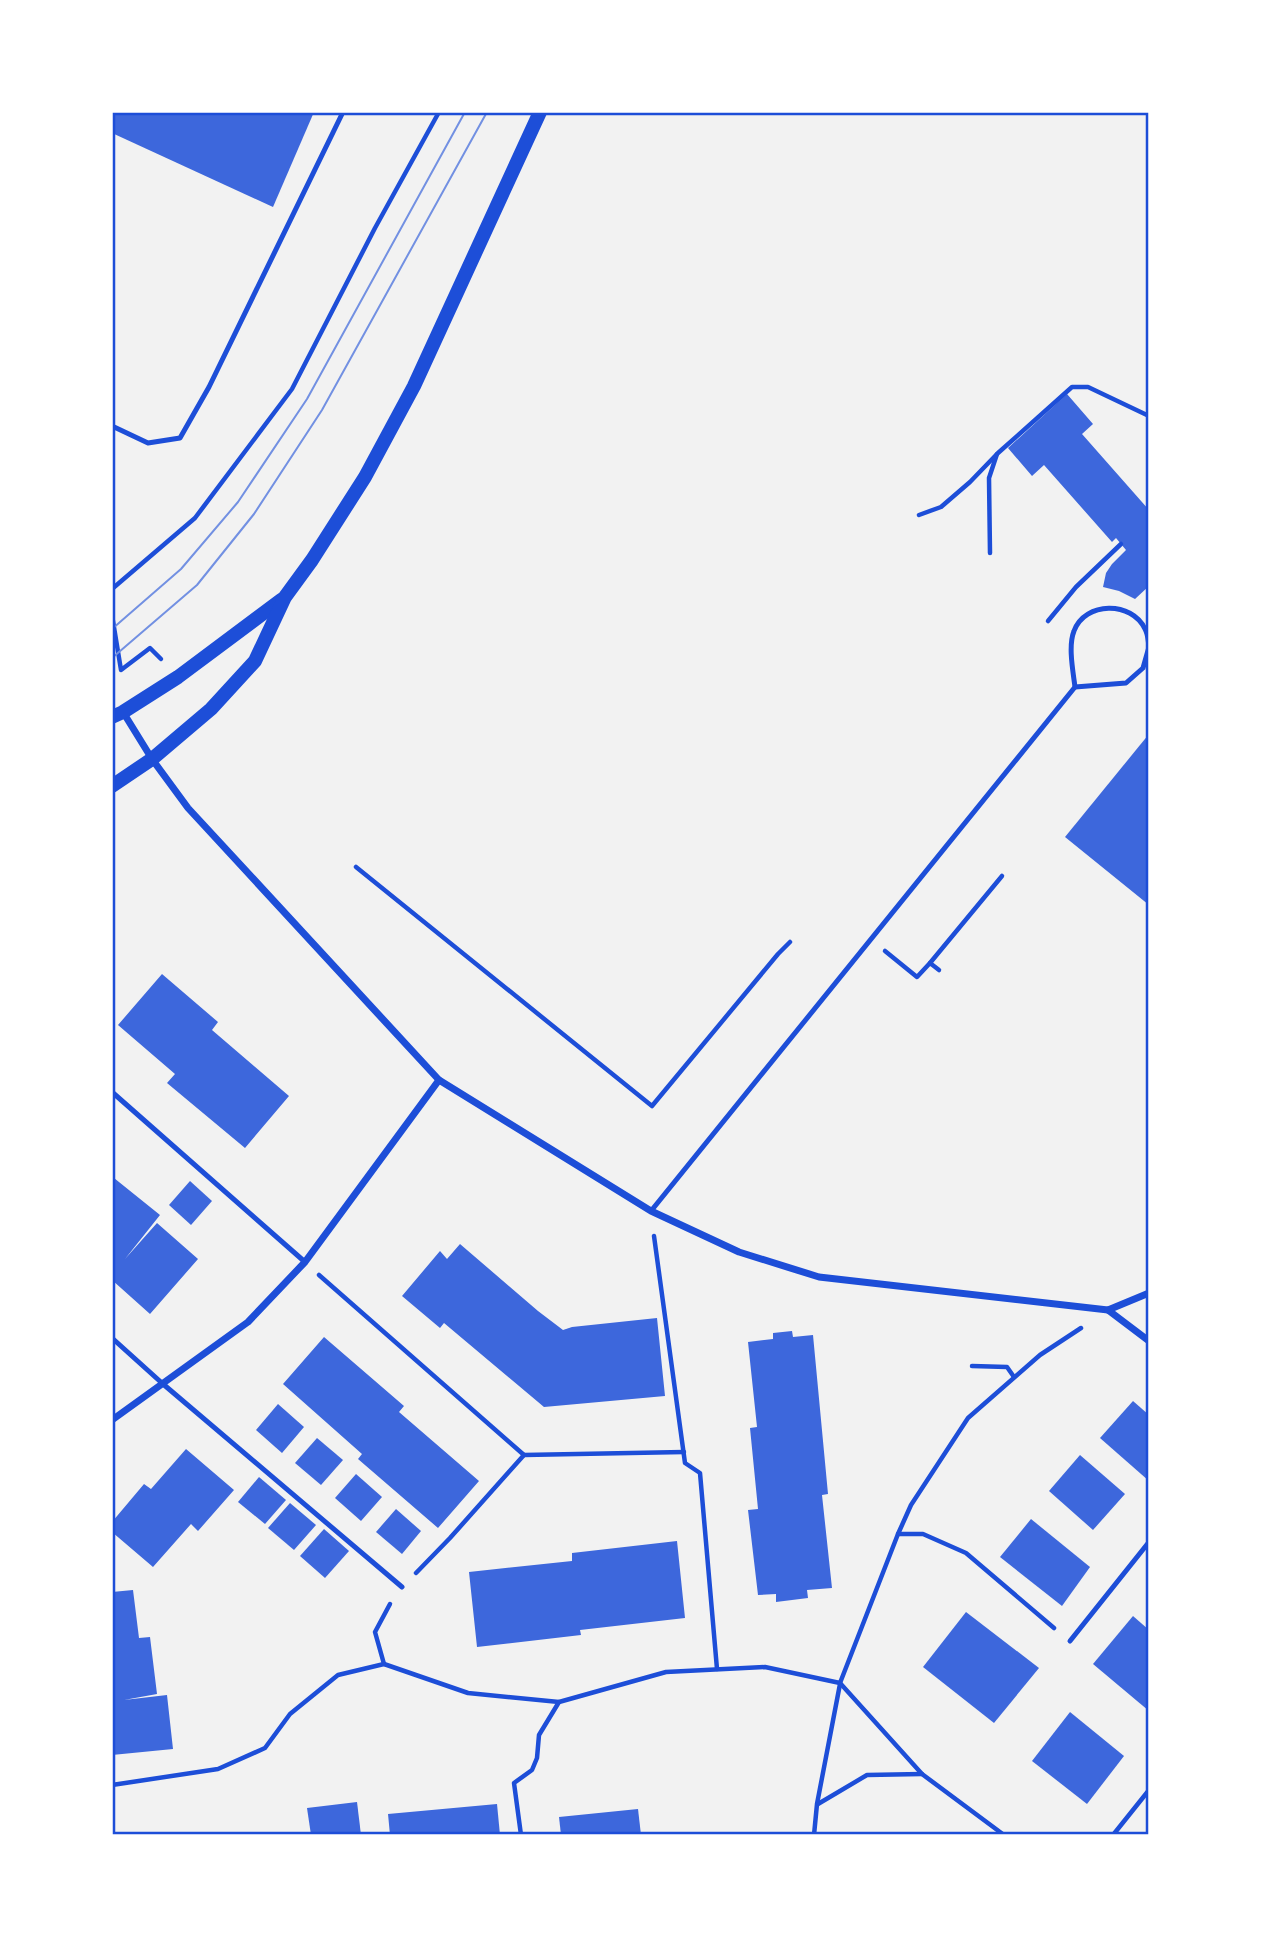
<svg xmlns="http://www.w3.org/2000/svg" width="1261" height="1947" font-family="Montserrat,sans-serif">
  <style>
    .building { fill: #3d67dc }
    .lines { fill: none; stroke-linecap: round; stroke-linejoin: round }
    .path { stroke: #1d4ed8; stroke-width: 4.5 }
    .service { stroke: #1d4ed8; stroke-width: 5 }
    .minor { stroke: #1d4ed8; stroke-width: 7 }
    .secondary { stroke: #1d4ed8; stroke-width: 14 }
    .tram { stroke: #7290e2; stroke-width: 2 }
    .neatline { fill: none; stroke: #1d4ed8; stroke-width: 2.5 }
  </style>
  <rect width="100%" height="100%" fill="#f2f2f2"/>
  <g class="building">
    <path d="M112,112H314L273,207L112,133Z"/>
    <path d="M1067,394L1093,424L1082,434L1149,510V586L1135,599L1119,591L1103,587L1106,573L1112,564L1126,550L1116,538L1112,542L1044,465L1032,476L1008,448Z"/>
    <path d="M1149,734V905L1065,837Z"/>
    <path d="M162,974L218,1022L212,1030L289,1096L245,1148L167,1083L175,1074L118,1025Z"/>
    <path d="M114,1178L160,1215L125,1259L157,1223L198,1259L150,1314L112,1280V1275L114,1272L112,1270V1181Z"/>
    <path d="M190,1181L212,1201L191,1225L169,1205Z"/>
    <path d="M460,1244L538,1311L563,1330L572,1327L657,1318L665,1396L544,1407L444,1323L440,1328L402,1296L440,1251L447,1259Z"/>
    <path d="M792,1331L793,1337L813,1335L828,1494L822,1495L832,1588L807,1590L808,1598L776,1602V1594L758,1595L748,1510L758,1509L750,1428L757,1427L748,1342L773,1339V1333Z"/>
    <path d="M324,1337L404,1406L399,1412L479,1481L438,1528L358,1459L362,1454L283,1384Z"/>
    <path d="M1133,1401L1149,1415V1481L1100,1438Z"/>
    <path d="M278,1404L304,1427L282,1453L256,1430Z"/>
    <path d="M317,1438L343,1460L321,1485L295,1463Z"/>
    <path d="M186,1449L234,1490L198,1531L191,1524L153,1567L112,1532V1522L144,1484L151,1489Z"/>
    <path d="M1080,1455L1125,1494L1093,1530L1049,1491Z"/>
    <path d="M356,1474L382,1497L361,1521L335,1498Z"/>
    <path d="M259,1477L286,1500L265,1524L238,1502Z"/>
    <path d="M290,1503L316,1525L294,1550L268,1528Z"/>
    <path d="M396,1509L421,1531L402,1554L376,1532Z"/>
    <path d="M1031,1519L1090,1567L1062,1606L1000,1557Z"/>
    <path d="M324,1529L349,1551L325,1578L300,1556Z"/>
    <path d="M677,1541L685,1618L580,1630L581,1635L477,1647L469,1572L572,1561V1553Z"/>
    <path d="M133,1590L139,1638L150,1637L157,1694L124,1700L167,1695L173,1749L112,1755V1592Z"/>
    <path d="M966,1612L1039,1668L994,1723L923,1667Z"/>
    <path d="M1133,1616L1149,1630V1711L1093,1664Z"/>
    <path d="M1070,1712L1124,1756L1087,1804L1032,1761Z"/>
    <path d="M357,1802L361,1835H311L307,1808Z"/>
    <path d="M497,1804L500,1835H390L388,1814Z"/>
    <path d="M638,1809L641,1835H561L559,1817Z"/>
  </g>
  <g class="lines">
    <g class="path">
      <path d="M919,515L941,507L970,482L998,453L1072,387H1088L1149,416"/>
      <path d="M990,553L989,478L997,454"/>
      <path d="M112,589L195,518L292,389L375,228L439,112"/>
      <path d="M112,615L121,670L150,648L161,659"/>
      <path d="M1048,621L1076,587L1121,544"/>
      <path d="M356,867L652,1106L778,954L790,942"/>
      <path d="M885,951L917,977L930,963L939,970"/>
      <path d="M930,963L1002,876"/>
      <path d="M654,1236L685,1463L700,1473L717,1669"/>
      <path d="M319,1275L524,1455"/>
      <path d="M972,1366L1007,1367L1014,1377"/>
      <path d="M898,1534H923L966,1553L1054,1628"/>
      <path d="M416,1573L450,1538L524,1455L684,1452"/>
      <path d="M384,1664L375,1632L390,1604"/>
      <path d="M840,1683L922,1774L1004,1835"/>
      <path d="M112,1785L218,1769L265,1748L290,1714L338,1675L384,1664L468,1693L559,1702L666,1672L765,1667L840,1683L898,1534L911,1505L968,1418L1040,1355L1081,1328"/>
      <path d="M818,1804L867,1775L922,1774"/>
      <path d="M521,1835L514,1783L532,1770L537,1758L539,1735L559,1702"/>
      <path d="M814,1835L817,1804L840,1684"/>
      <path d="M1113,1835L1149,1790"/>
    </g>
    <g class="service">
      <path d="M112,426L148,443L180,438L209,387L343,112"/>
      <path d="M1075,687L1126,683L1143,668L1149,647"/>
      <path d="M112,1092L305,1262"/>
      <path d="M651,1211L1075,687C1073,671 1068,646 1074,631C1085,601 1132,601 1145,629C1148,634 1148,641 1149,646"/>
      <path d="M112,1338L163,1384L402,1587"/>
      <path d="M1070,1641L1149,1542"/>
    </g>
    <g class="minor">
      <path d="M123,712L152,759L188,808L439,1080L651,1211L739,1252L819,1277L1108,1310L1149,1341"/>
      <path d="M1108,1310L1149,1293"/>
      <path d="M112,1420L248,1322L305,1262L439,1080"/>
    </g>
    <g class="secondary">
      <path d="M112,717L123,712L178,677L281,600"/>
      <path d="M112,786L152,759L211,709L255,661L285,597L312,560L365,477L414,386L540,112"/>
    </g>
    <g class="tram">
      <path d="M112,629L181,569L238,502L307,399L465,112"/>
      <path d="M112,658L197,585L254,514L322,410L487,112"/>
    </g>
  </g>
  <rect width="1261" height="1947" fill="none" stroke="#ffffff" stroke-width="228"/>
  <rect x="114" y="114" width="1033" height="1719" class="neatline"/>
</svg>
